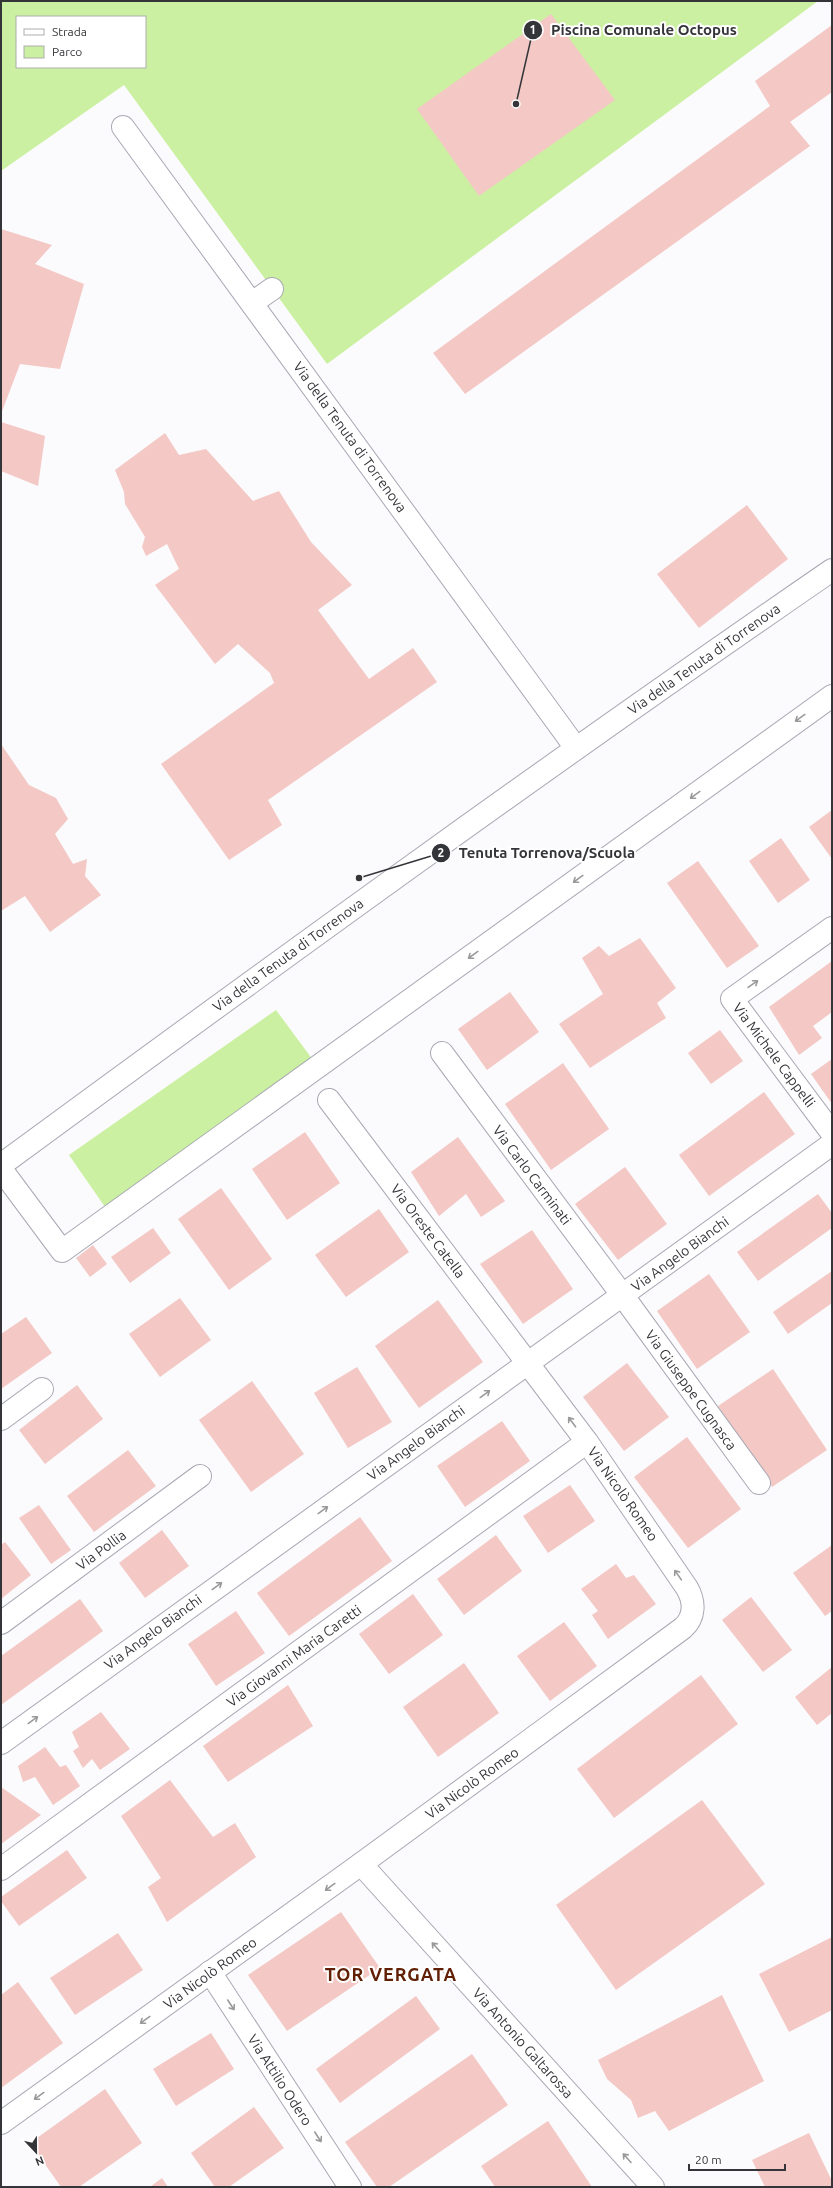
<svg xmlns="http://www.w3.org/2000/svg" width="833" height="2188" font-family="Ubuntu,sans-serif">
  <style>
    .green { fill: #cbf0a1; fill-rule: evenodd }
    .building { fill: #f3c8c5 }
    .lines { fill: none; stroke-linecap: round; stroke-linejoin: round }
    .minor-casing { stroke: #a7a8b3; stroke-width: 24 }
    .minor { stroke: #fff; stroke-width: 22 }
    .oneway { stroke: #9a9a9c }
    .labels { text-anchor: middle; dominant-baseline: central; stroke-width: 4; stroke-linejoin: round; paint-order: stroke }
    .street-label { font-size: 14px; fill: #343539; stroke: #fff }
    .district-label { font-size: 18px; font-weight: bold; letter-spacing: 1px; fill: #612006; stroke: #fff }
    .leader { fill: none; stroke: #343539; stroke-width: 1.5 }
    .callout-dot { fill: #343539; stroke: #fff; stroke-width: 1.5 }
    .mark-label { font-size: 12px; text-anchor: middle; font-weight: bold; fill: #fff }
    .callout-label { font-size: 15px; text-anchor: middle; font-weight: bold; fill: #343539; stroke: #fff; stroke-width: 4; stroke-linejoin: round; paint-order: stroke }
  </style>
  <rect width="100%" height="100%" fill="#fbfbfd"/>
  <g class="green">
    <path d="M1,1H818L327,364L124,85L1,171ZM17,17H145V67H17Z"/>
    <path d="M276,1010L313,1060L105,1207L69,1155Z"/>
  </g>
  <g class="building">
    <path d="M551,14L615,100L479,196L417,109Z"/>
    <path d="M832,25V92L790,122L810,146L465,394L433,353L770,106L755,81Z"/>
    <path d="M1,229L52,245L35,264L84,284L60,369L20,364L1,414Z"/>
    <path d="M1,422L45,436L38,486L1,471Z"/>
    <path d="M165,433L179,455L206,449L253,501L279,491L311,542L352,585L318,610L369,679L413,648L437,682L268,800L282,825L229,860L161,764L274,683L270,673L238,644L215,664L155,585L179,569L167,544L146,556L142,547L145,537L125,504L124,492L115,470Z"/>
    <path d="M747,505L788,559L699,628L657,574Z"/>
    <path d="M1,744L29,785L56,798L68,819L55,834L73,864L87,859L85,876L101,895L50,932L25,896L1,911Z"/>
    <path d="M832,810V859L809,827Z"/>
    <path d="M781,838L810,880L778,903L749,861Z"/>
    <path d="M698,861L759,946L727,968L667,883Z"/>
    <path d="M640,938L676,988L657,1003L666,1018L590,1068L559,1024L603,994L582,958L599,946L609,956Z"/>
    <path d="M832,961V1012L813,1026L822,1038L799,1055L769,1007Z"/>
    <path d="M510,992L539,1032L487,1070L458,1029Z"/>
    <path d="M720,1030L743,1061L711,1084L688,1053Z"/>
    <path d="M832,1059V1104L811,1074Z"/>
    <path d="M563,1063L609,1129L551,1170L505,1104Z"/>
    <path d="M764,1092L795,1134L709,1196L679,1155Z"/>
    <path d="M305,1132L340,1183L287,1220L252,1169Z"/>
    <path d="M458,1137L505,1201L481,1217L466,1194L439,1216L411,1172Z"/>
    <path d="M625,1167L667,1224L618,1260L575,1204Z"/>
    <path d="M221,1188L272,1259L229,1290L178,1219Z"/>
    <path d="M818,1194L832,1213V1228L758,1281L737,1252Z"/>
    <path d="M379,1209L409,1252L346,1297L315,1255Z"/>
    <path d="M153,1228L171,1253L130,1283L111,1257Z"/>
    <path d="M532,1230L573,1289L523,1324L480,1264Z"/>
    <path d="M93,1245L107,1264L90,1277L76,1258Z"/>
    <path d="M832,1271V1303L788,1334L773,1312Z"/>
    <path d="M709,1274L750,1332L697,1369L657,1311Z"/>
    <path d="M180,1298L211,1340L160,1377L129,1334Z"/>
    <path d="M438,1300L483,1362L419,1408L375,1346Z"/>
    <path d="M26,1317L52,1353L1,1389V1334Z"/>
    <path d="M627,1363L669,1417L624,1451L583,1397Z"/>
    <path d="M357,1367L392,1422L348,1448L314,1393Z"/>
    <path d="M773,1369L827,1450L772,1487L718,1406Z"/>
    <path d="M252,1381L304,1454L251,1492L199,1420Z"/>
    <path d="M77,1385L103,1419L45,1464L19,1430Z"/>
    <path d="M502,1421L530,1461L465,1507L437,1466Z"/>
    <path d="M687,1437L741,1509L688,1548L634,1477Z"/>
    <path d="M128,1450L156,1486L94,1532L67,1496Z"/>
    <path d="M570,1485L595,1521L548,1553L523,1516Z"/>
    <path d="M39,1505L71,1550L51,1564L19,1518Z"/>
    <path d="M360,1517L392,1561L289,1636L257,1593Z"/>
    <path d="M162,1530L189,1566L145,1598L119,1563Z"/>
    <path d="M496,1535L522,1571L464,1615L437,1579Z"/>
    <path d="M5,1542L31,1575L1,1599V1545Z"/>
    <path d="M832,1545V1611L825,1616L793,1573Z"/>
    <path d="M616,1564L626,1578L634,1575L656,1604L608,1639L592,1615L598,1611L581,1589Z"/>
    <path d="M413,1594L443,1635L389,1674L359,1634Z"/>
    <path d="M751,1597L792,1650L763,1672L722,1620Z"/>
    <path d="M80,1599L103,1631L1,1705V1656Z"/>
    <path d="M236,1611L265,1653L216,1686L188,1644Z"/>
    <path d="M564,1622L597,1666L550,1701L517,1656Z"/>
    <path d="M464,1663L499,1713L438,1757L403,1707Z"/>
    <path d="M832,1667V1713L817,1725L795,1697Z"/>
    <path d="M701,1675L738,1724L614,1818L577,1769Z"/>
    <path d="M288,1685L313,1726L228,1782L203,1746Z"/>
    <path d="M101,1712L130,1749L100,1770L92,1759L83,1768L73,1751L79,1747L72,1732Z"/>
    <path d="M45,1747L60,1767L66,1765L80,1786L53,1805L35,1777L23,1782L18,1766Z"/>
    <path d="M170,1780L213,1837L235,1823L256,1857L167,1922L148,1887L161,1878L121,1816Z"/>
    <path d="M1,1787L41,1815L1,1844Z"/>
    <path d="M702,1800L765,1884L616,1990L556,1905Z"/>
    <path d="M67,1850L87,1878L19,1926L1,1901V1897Z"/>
    <path d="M341,1912L380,1968L287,2031L248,1975Z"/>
    <path d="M118,1933L143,1970L75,2015L50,1978Z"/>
    <path d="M832,1937V2010L789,2032L759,1974Z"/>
    <path d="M18,1982L63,2043L1,2088V1995Z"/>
    <path d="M722,1995L764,2081L669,2131L655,2111L638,2118L631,2100L607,2079L598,2060Z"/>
    <path d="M416,1996L440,2029L340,2103L316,2069Z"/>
    <path d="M211,2033L234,2069L176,2106L153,2069Z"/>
    <path d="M472,2054L508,2105L389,2187H377L345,2142Z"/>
    <path d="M105,2089L142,2143L79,2187H61L30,2143Z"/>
    <path d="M254,2107L284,2148L229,2187H215L191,2153Z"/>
    <path d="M548,2121L592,2187H495L481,2166Z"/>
    <path d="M809,2133L832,2181V2187H765L752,2160Z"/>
    <path d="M162,2178L168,2187H150Z"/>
  </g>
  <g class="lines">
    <g class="minor-casing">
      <g id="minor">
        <path d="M123,127L576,748"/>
        <path d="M252,303L272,289"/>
        <path d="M832,928L732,999L832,1133"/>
        <path d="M442,1053L623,1296L759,1483"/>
        <path d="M1,1165C276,963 551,763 832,570"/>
        <path d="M1,1169L62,1251L832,696"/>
        <path d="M1,1419L42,1389"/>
        <path d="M1,1623L200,1476"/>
        <path d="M1,1743L832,1144"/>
        <path d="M361,1864L653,2187"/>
        <path d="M1,1869L587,1442"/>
        <path d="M210,1972L350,2187"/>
        <path d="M1,2123L361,1864L683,1628C695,1617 695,1602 687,1588L587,1442L329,1100"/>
      </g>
    </g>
    <use href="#minor" class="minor"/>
  </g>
  <defs><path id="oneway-shaft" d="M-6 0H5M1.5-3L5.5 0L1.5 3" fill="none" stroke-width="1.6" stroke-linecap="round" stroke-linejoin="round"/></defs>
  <g class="oneway">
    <use href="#oneway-shaft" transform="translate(800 718) rotate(144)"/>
    <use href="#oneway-shaft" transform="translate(695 795) rotate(144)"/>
    <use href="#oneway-shaft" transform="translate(578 879) rotate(144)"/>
    <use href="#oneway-shaft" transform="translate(473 955) rotate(144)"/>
    <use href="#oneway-shaft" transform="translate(753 984) rotate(-35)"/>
    <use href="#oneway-shaft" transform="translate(485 1394) rotate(-36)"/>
    <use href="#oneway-shaft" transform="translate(572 1422) rotate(-127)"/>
    <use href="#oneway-shaft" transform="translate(323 1510) rotate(-36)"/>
    <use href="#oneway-shaft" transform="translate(678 1575) rotate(-125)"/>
    <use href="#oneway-shaft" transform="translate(217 1586) rotate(-36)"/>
    <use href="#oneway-shaft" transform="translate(33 1720) rotate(-36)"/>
    <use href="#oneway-shaft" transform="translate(330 1887) rotate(144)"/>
    <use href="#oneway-shaft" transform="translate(436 1947) rotate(-132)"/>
    <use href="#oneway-shaft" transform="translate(231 2005) rotate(57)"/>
    <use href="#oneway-shaft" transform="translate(145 2020) rotate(144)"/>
    <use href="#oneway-shaft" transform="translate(39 2096) rotate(144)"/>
    <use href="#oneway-shaft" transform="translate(318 2137) rotate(57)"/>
    <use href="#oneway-shaft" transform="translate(627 2158) rotate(-132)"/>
  </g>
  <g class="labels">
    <g class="street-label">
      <text transform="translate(350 437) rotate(54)">Via della Tenuta di Torrenova</text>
      <text transform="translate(704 659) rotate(-35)">Via della Tenuta di Torrenova</text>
      <text transform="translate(288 955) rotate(-36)">Via della Tenuta di Torrenova</text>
      <text transform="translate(774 1055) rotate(53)">Via Michele Cappelli</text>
      <text transform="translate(532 1175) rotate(53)">Via Carlo Carminati</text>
      <text transform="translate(428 1231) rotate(53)">Via Oreste Catella</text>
      <text transform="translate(680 1254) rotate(-36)">Via Angelo Bianchi</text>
      <text transform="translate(691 1390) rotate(54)">Via Giuseppe Cugnasca</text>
      <text transform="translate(416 1443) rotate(-36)">Via Angelo Bianchi</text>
      <text transform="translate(623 1494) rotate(55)">Via Nicolò Romeo</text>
      <text transform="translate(101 1550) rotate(-36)">Via Pollia</text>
      <text transform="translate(153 1632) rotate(-36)">Via Angelo Bianchi</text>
      <text transform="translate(294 1656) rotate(-36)">Via Giovanni Maria Caretti</text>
      <text transform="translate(472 1783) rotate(-36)">Via Nicolò Romeo</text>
      <text transform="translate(210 1973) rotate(-36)">Via Nicolò Romeo</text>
      <text transform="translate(523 2043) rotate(48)">Via Antonio Galtarossa</text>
      <text transform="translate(280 2080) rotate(57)">Via Attilio Odero</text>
    </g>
    <g class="district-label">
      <text x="391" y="1974">TOR VERGATA</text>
    </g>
  </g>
  <path class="leader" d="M516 104L533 30M359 878L441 853"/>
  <g class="callout-dot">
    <circle cx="516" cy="104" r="4"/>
    <circle cx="359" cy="878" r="4"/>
    <circle cx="533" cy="30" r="10"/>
    <circle cx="441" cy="853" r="10"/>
  </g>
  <g class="mark-label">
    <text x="533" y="34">1</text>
    <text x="441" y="857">2</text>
  </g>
  <g class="callout-label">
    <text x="644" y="35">Piscina Comunale Octopus</text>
    <text x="547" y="858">Tenuta Torrenova/Scuola</text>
  </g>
  <rect width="833" height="2188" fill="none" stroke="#343539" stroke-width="4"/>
  <rect x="16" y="16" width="130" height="52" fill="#ffffff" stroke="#aeaeb0"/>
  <rect x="24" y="29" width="20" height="6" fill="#ffffff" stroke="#aeaeb0"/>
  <text x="52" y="36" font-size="12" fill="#343539">Strada</text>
  <rect x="24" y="46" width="20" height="12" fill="#cbf0a1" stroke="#aeaeb0"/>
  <text x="52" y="56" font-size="12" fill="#343539">Parco</text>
  <g transform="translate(36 2152) rotate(158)" stroke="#ffffff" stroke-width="3" paint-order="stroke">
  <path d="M0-3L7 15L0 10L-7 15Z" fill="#343539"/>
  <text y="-6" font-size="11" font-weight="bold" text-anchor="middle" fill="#343539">N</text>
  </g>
  <path d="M689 2164v6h96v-6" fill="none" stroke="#343539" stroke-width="2"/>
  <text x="695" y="2164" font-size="12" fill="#343539" stroke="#ffffff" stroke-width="3" paint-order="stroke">20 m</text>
</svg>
